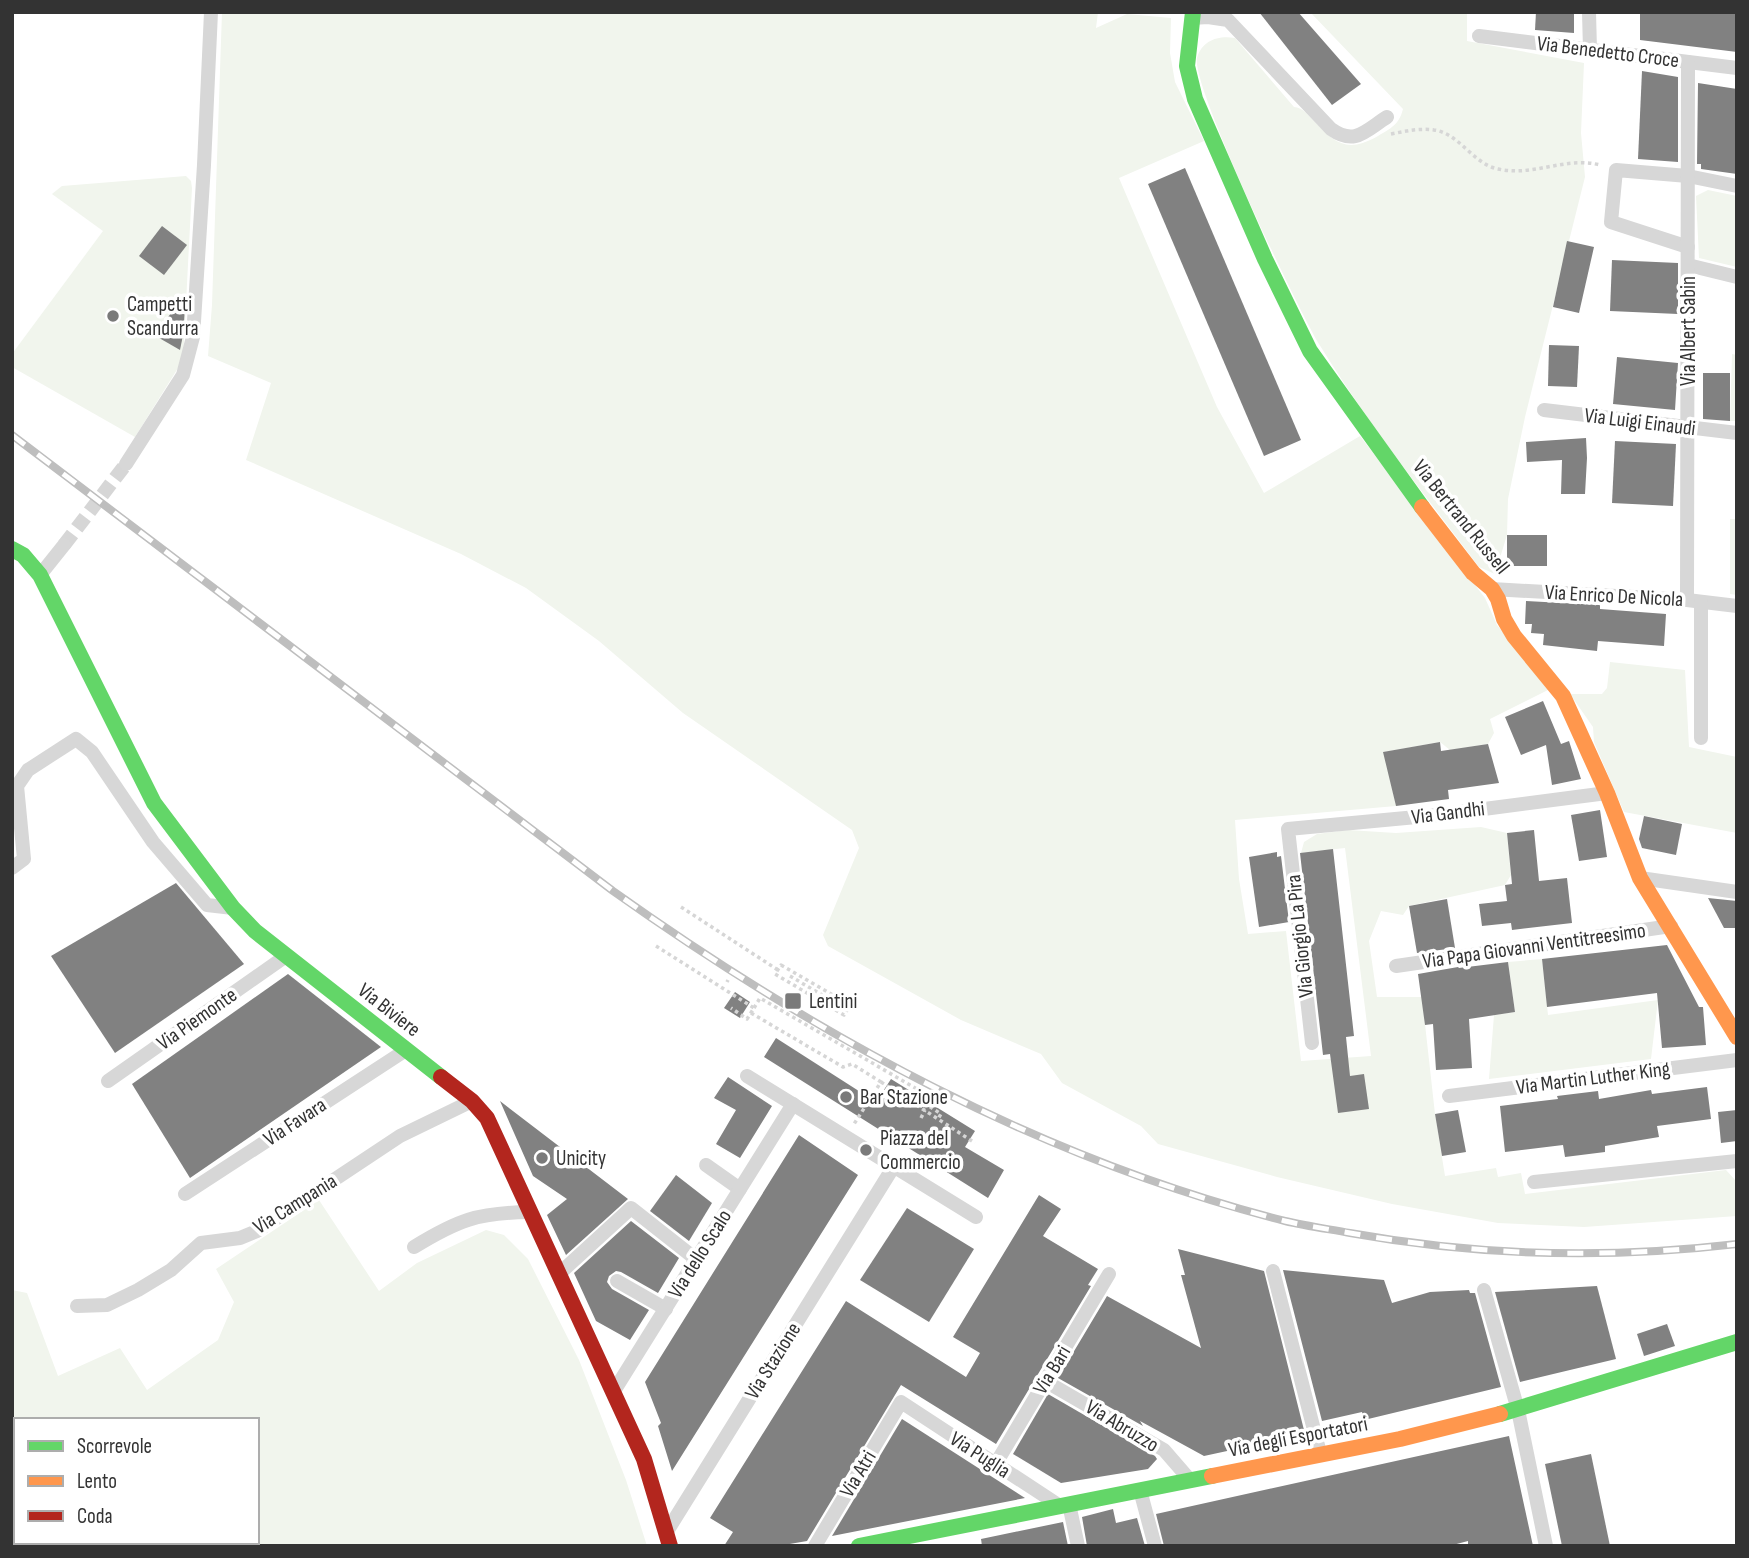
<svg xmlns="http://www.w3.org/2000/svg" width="1749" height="1558" font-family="'Sofia Sans Condensed',sans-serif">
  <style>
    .green { fill: #f1f5ed; fill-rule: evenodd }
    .building { fill: #818181 }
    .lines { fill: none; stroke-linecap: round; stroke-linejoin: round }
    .street-tunnel { stroke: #d6d6d6; stroke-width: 14; stroke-dasharray: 14 7; stroke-linecap: butt }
    .path { stroke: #d6d6d6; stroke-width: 3.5; stroke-dasharray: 3.5 3.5; stroke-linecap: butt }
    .street { stroke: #d7d7d7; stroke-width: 14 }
    .fast { stroke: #63d668; stroke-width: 16 }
    .slow { stroke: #ff974d; stroke-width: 16 }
    .jam { stroke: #b3261e; stroke-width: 16 }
    .rail-casing { stroke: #bebebe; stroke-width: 8 }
    .rail { stroke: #fff; stroke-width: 5; stroke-dasharray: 16; stroke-linecap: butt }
    .poi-dot { fill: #7a7a7a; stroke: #fff; stroke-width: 2.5 }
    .labels { text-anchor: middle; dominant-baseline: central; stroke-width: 7; stroke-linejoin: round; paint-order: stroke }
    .street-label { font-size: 21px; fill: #333; stroke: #fff }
    .poi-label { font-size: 21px; fill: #333; stroke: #fff; text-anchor: start }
  </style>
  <rect width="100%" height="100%" fill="#fff"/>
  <g class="green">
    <path d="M222,12H1098L1096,28L1127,14L1171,18L1170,53L1175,82L1204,141L1119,178L1217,407L1264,493L1360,436L1485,598L1497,625L1550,689L1490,719L1494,733L1488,744L1450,750L1440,742L1384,752L1396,806L1235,820L1239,879L1248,934L1286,931L1301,1061L1371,1056L1345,848L1301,853L1304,842L1317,834L1348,830L1396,833L1481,827L1507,833L1511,875L1505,885L1409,906L1403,915L1381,911L1369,941L1377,997H1422L1435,1114L1445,1176L1496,1168L1498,1177L1521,1173L1525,1194L1726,1170L1737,1182V1216L1584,1227L1498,1223L1392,1204L1277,1177L1158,1144L1141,1126L1062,1083L1041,1054L961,1020L828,946L823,935L859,848L852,830L683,713L599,641L526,588L461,554L246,460L271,383L208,356L212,305Z"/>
    <path d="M1310,12H1467V41L1584,63L1581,133L1585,177L1525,417L1508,499L1507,535L1495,574L1479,567C1424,494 1367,422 1319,344C1298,310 1191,85 1197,58C1202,40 1219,35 1235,38L1294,107C1303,108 1306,113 1312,119C1335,143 1346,154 1378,136C1391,128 1399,125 1403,109Z"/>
    <path d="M186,176L191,181L192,188L183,360L135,437L12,367V354L103,231L52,194L62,186Z"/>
    <path d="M1708,190L1737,196V267L1699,258L1696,196Z"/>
    <path d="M1732,354L1737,355V421H1730Z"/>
    <path d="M1730,519H1737V595L1730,594Z"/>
    <path d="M1610,662L1685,670L1689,747L1737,757V833L1624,812L1594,742L1593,727L1570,694H1602L1607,688Z"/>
    <path d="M1542,959L1548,1015L1658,1000L1651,1059L1489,1079L1494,1015L1515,1012L1508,962Z"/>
    <path d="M319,1200L379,1291L417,1263L486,1230L504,1235L528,1259L579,1360L626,1480L647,1546H12V1290L27,1293L58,1376L120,1348L147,1390L218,1340L234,1302L216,1269ZM16,1420H257V1542H16Z"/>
  </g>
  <g class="building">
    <path d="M1259,12H1298L1361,84L1332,105Z"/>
    <path d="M1536,12H1574V33L1535,30Z"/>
    <path d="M1640,12H1737V52L1640,40Z"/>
    <path d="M1642,71L1678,77V162L1638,159Z"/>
    <path d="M1698,83L1737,89V174L1701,169V164H1697Z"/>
    <path d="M1185,168L1301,440L1264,456L1148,184Z"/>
    <path d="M162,226L187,245L164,275L139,256Z"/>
    <path d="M1567,241L1594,247L1579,313L1553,307Z"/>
    <path d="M1612,260L1678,263V314L1610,311Z"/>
    <path d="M186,294L183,335L180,350L154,335Z"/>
    <path d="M1549,345L1579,346L1577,387L1548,386Z"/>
    <path d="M1617,357L1678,363L1675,410L1613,404Z"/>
    <path d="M1703,373H1730V421L1703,419Z"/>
    <path d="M1586,438L1587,458L1585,494H1561L1562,460L1527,462L1526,442Z"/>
    <path d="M1615,441L1676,444L1673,506L1612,503Z"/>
    <rect x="1507" y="535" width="40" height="31"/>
    <path d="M1526,601L1600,605V609L1666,614L1664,646L1598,641L1597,651L1543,645L1544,634L1531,633L1532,624H1525Z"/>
    <path d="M1543,701L1561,744L1569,741L1581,779L1552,785L1546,745L1521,755L1505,717Z"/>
    <path d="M1440,742L1441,751L1488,744L1499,783L1448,790L1449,799L1396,806L1383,752Z"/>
    <path d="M1600,810L1607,857L1579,861L1571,815Z"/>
    <path d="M1644,816L1682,824L1676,855L1642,848L1639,839Z"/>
    <path d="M1534,830L1539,881L1567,878L1572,923L1512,930L1511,923L1482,926L1479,904L1507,901L1505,885L1512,884L1507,833Z"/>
    <path d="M1333,849L1354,1036L1346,1037L1350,1076L1364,1074L1369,1109L1338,1113L1330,1054L1323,1055L1300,853Z"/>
    <path d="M1277,852V857L1281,856L1289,922L1259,927L1249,857Z"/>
    <path d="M176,883L244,964L115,1053L51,956Z"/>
    <path d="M1708,898L1737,901V928H1724Z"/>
    <path d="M1447,899L1455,948L1417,953L1409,906Z"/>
    <path d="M1667,945L1699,1007H1703L1706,1045L1662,1048L1657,993L1547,1007L1542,959Z"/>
    <path d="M1508,962L1515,1012L1469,1019L1472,1068L1436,1070L1433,1024L1425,1025L1418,974L1458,967L1459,968Z"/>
    <path d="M288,974L381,1047L190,1178L132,1084Z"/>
    <path d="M735,992L750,1002L740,1018L724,1008Z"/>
    <path d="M776,1038L876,1102L891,1079L975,1131L965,1147L1004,1170L988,1198L764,1057Z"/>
    <path d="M728,1077L772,1106L740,1158L716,1144L736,1110L714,1098Z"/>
    <path d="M1707,1087L1711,1119L1657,1126L1659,1137L1605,1146V1152L1565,1157L1563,1145L1505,1152L1500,1106L1558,1099L1557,1096L1598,1091L1599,1099L1651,1090L1652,1094Z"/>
    <path d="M500,1101L628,1199L566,1255L547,1215L567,1199L533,1176Z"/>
    <path d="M1458,1110L1466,1152L1442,1156L1435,1114Z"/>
    <path d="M1737,1110V1141L1721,1143L1718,1112Z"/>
    <path d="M799,1135L858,1175L672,1471L658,1426L661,1423L645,1382Z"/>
    <path d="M676,1175L712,1203L689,1241L650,1211Z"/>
    <path d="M1039,1195L1061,1209L1043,1236L1098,1269L1088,1285L1091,1286L996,1444L901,1385L807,1541L778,1546H724L733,1532L710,1518L846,1301L966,1377L980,1353L953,1337Z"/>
    <path d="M907,1208L974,1249L929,1322L860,1280Z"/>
    <path d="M631,1221L679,1258L658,1293L621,1272L616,1271L609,1276L607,1282L612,1289L649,1310L630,1340L596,1321L574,1273Z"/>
    <path d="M1178,1249L1264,1271L1305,1434L1204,1456L1140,1421L1143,1426L1058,1378L1107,1296L1201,1348L1181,1275H1185Z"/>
    <path d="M1283,1270L1384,1280L1392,1303L1430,1292L1469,1290L1470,1293H1475L1501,1387L1364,1420L1362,1412L1322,1421Z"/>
    <path d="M1597,1286L1616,1359L1520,1382L1495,1292Z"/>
    <path d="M1667,1324L1675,1346L1644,1356L1637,1334Z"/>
    <path d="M1048,1394L1155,1456L1157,1459L1148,1469L1061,1483L1013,1454Z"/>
    <path d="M902,1419L1025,1498L832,1536Z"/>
    <path d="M1509,1436L1533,1546H1468V1541L1449,1546H1164L1156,1514Z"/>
    <path d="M1591,1454L1610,1546H1562L1545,1464Z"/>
    <path d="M1113,1509L1116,1523L1137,1518L1145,1546H1087L1082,1517Z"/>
    <path d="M1063,1522L1068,1546H982L981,1539Z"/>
  </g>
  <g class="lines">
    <path class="street-tunnel" d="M64,545L126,464"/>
    <g class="path">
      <path d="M1391,134C1406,131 1420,128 1434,130C1459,133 1473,164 1498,169C1534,177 1565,156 1600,165"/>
      <path d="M681,907L778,970"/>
      <path d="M656,946L754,1008L747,1019L731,1008"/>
      <path d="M781,965L850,1005L844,1015L775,974Z"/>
      <path d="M790,976L822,995"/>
      <path d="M727,982L728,980"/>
      <path d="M754,1008L760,998L936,1100L931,1107"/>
      <path d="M751,1013L843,1067L852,1064L881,1082L854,1124"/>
      <path d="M881,1082L975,1143"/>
      <path d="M920,1107L923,1102L941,1114L938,1119"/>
      <path d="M921,1118L925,1110"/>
    </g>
    <g class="street">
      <path d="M1589,12L1590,50"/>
      <path d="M1192,18L1208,17L1228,20L1331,129C1355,146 1365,131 1387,117"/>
      <path d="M1479,36L1737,68"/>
      <path d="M1688,247L1611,222L1616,170L1688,176L1737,186"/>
      <path d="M1688,265L1737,277"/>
      <path d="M1544,410L1737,433"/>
      <path d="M126,464L183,375L193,337L204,165L211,12"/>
      <path d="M40,575L64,545"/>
      <path d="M1492,589L1687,600L1737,606"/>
      <path d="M1687,600L1688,62"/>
      <path d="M1701,602V738"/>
      <path d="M12,868L24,859L17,786L28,770L76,739L92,752L153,842L207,905L233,908"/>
      <path d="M1640,878L1737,892"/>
      <path d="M1396,966L1671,926"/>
      <path d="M1312,1043L1288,829L1438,815L1607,793"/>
      <path d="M747,1076L976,1217"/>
      <path d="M108,1081L286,956"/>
      <path d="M1449,1096L1737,1060"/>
      <path d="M706,1165L740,1189"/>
      <path d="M1534,1182L1737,1161"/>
      <path d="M185,1194L406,1050"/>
      <path d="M414,1247C458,1220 477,1213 529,1212"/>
      <path d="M1273,1271L1320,1453"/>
      <path d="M560,1273L631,1208L697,1260"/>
      <path d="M617,1281L666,1309"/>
      <path d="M1484,1290L1518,1410L1546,1546"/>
      <path d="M77,1306L107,1305L138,1290L171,1270L201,1243L240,1238L257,1231L400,1136L472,1101"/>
      <path d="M1045,1381L1164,1450L1190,1480"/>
      <path d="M614,1391L793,1104"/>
      <path d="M995,1465L1109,1274"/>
      <path d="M1140,1490L1155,1546"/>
      <path d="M1069,1504L1078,1546"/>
      <path d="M666,1533L894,1166"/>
      <path d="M815,1546L901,1402L1060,1506"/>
    </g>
    <g class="fast">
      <path d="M1193,12L1187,66L1195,99L1265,259L1310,351L1422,507"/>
      <path d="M12,549L23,555L40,575L154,803L233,908L255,931L441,1077"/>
      <path d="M1500,1414L1737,1342"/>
      <path d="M859,1546L1212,1476"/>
    </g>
    <g class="slow">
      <path d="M1422,507L1473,573L1492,589L1498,599L1504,619L1514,636L1563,696L1607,793L1640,878L1737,1037"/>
      <path d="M1212,1476L1400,1439L1500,1414"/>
    </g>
    <path class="jam" d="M441,1077L472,1101L487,1118L644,1459L670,1546"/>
    <g class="rail-casing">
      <path id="rail" d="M12,435L613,891C817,1036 1040,1159 1285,1221C1306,1226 1328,1229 1350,1233C1478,1256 1608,1259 1737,1244"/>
    </g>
    <use href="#rail" class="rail"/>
  </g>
  <g class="poi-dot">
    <circle cx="113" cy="316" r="7"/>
    <rect x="784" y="992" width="18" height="18" rx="3.5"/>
    <circle cx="846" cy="1097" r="7"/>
    <circle cx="866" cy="1150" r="7"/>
    <circle cx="542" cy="1158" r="7"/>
  </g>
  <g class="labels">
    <g class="street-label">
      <text transform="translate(1608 52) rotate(7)">Via Benedetto Croce</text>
      <text transform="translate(1688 331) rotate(-90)">Via Albert Sabin</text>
      <text transform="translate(1640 422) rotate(7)">Via Luigi Einaudi</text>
      <text transform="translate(1461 517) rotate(51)">Via Bertrand Russell</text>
      <text transform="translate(1614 596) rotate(3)">Via Enrico De Nicola</text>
      <text transform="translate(1448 813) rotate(-7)">Via Gandhi</text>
      <text transform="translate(1300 936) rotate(-96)">Via Giorgio La Pira</text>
      <text transform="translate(1534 946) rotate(-8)">Via Papa Giovanni Ventitreesimo</text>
      <text transform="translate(389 1010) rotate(38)">Via Biviere</text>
      <text transform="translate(197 1019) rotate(-35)">Via Piemonte</text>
      <text transform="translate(1593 1078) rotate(-7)">Via Martin Luther King</text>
      <text transform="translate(295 1122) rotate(-33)">Via Favara</text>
      <text transform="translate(295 1204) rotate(-32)">Via Campania</text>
      <text transform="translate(700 1254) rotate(-58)">Via dello Scalo</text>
      <text transform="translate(773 1361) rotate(-58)">Via Stazione</text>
      <text transform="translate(1052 1370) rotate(-59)">Via Bari</text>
      <text transform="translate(1122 1426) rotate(31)">Via Abruzzo</text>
      <text transform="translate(1298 1437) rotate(-11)">Via degli Esportatori</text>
      <text transform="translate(980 1455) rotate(33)">Via Puglia</text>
      <text transform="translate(858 1474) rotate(-59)">Via Atri</text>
    </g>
    <g class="poi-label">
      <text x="127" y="304">Campetti<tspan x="127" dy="24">Scandurra</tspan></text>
      <text x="809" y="1001">Lentini</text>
      <text x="860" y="1097">Bar Stazione</text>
      <text x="880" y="1138">Piazza del<tspan x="880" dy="24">Commercio</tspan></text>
      <text x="556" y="1158">Unicity</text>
    </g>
  </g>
  <rect width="1749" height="1558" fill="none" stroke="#333333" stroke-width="28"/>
  <rect x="14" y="1418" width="245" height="126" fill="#ffffff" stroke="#adadad" stroke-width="2"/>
  <rect x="28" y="1441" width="35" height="10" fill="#63d668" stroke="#adadad" stroke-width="2"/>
  <text x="77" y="1453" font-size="21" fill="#333333">Scorrevole</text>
  <rect x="28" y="1476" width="35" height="10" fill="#ff974d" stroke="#adadad" stroke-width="2"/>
  <text x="77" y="1488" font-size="21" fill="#333333">Lento</text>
  <rect x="28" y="1511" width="35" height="10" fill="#b3261e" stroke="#adadad" stroke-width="2"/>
  <text x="77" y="1523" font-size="21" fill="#333333">Coda</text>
</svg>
